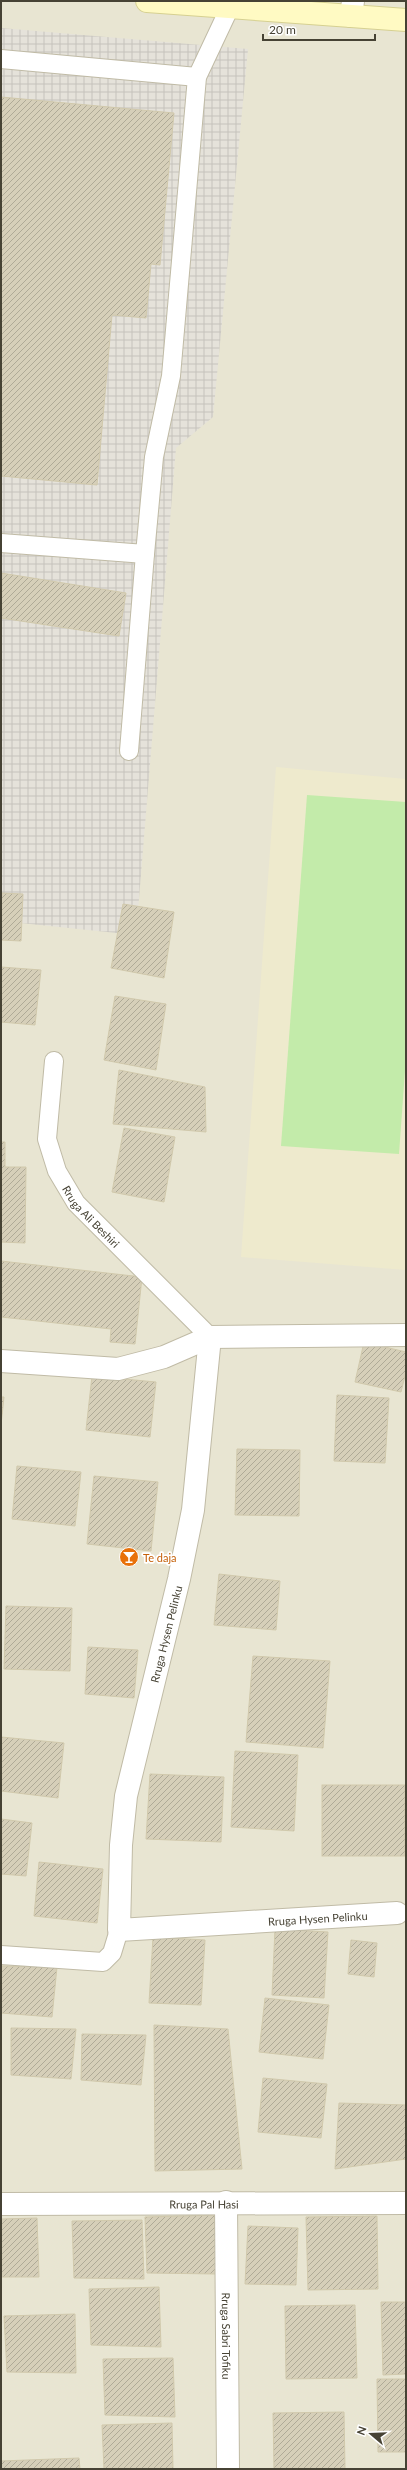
<svg xmlns="http://www.w3.org/2000/svg" width="407" height="2470" font-family="Lato,sans-serif">
  <style>
    .residential { fill: #e8e5d2 }
    .industrial { fill: url(#industrial-grid) }
    .education { fill: #eeeacd }
    .pitch { fill: #c3ebaa }
    .building { fill: url(#building-hatch); stroke: #d1c9ac }
    .lines { fill: none; stroke-linecap: round; stroke-linejoin: round }
    .lane-casing { stroke: #c0bba6; stroke-width: 20 }
    .street-casing { stroke: #c0bba6; stroke-width: 24 }
    .secondary-casing { stroke: #d6d091; stroke-width: 24 }
    .lane { stroke: #fff; stroke-width: 18 }
    .street { stroke: #fff; stroke-width: 22 }
    .secondary { stroke: #fffac3; stroke-width: 22 }
    .labels { text-anchor: middle; dominant-baseline: central; stroke-width: 3.5; stroke-linejoin: round; paint-order: stroke }
    .street-label { font-size: 11px; fill: #464234; stroke: #fff }
    .food-label { font-size: 11px; fill: #c56008; stroke: #fff; text-anchor: start }
  </style>
  <defs>
    <pattern id="industrial-grid" width="8" height="8" patternUnits="userSpaceOnUse"><rect width="8" height="8" fill="#e5e2da"/><path d="M0 4h8M4 0v8" fill="none" stroke="#c6c3bc"/></pattern>
    <pattern id="building-hatch" width="6" height="6" patternUnits="userSpaceOnUse"><rect width="6" height="6" fill="#d6cfb9"/><path d="M-1 1l2-2M0 6l6-6M5 7l2-2" fill="none" stroke="#afaa97"/></pattern>
  </defs>
  <rect width="100%" height="100%" fill="#f4f1e4"/>
  <rect class="residential" x="1" y="1" width="405" height="2468"/>
  <path class="industrial" d="M1,28L248,49L213,417L176,448L136,935L1,921Z"/>
  <path class="education" d="M276,767L406,779V1270L241,1257Z"/>
  <path class="pitch" d="M307,795L406,802V1057L399,1154L281,1146Z"/>
  <g class="building">
    <path d="M1,97L174,113L160,265L151,264L146,318L112,315L97,485L1,476Z"/>
    <path d="M1,573L126,593L119,636L1,618Z"/>
    <path d="M1,893L23,894L21,941L1,940Z"/>
    <path d="M123,904L174,912L164,978L111,968Z"/>
    <path d="M1,967L41,970L35,1025L1,1022Z"/>
    <path d="M115,996L166,1004L156,1070L104,1060Z"/>
    <path d="M119,1070L205,1087L206,1132L113,1124Z"/>
    <path d="M124,1128L175,1137L164,1202L112,1192Z"/>
    <path d="M1,1142H5V1167H26L25,1243L1,1242Z"/>
    <path d="M1,1261L142,1277L135,1344L110,1342L111,1329L1,1317Z"/>
    <path d="M364,1342L406,1352V1372L401,1392L355,1382Z"/>
    <path d="M92,1376L156,1382L150,1437L86,1430Z"/>
    <path d="M337,1395L389,1398L385,1463L334,1461Z"/>
    <path d="M1,1397H4L1,1425Z"/>
    <path d="M237,1449L300,1450L299,1516L235,1515Z"/>
    <path d="M17,1466L81,1472L75,1526L12,1519Z"/>
    <path d="M94,1476L158,1482L151,1551L87,1544Z"/>
    <path d="M219,1574L280,1581L276,1630L214,1625Z"/>
    <path d="M6,1606L72,1608L70,1671L4,1669Z"/>
    <path d="M88,1647L138,1650L134,1698L85,1694Z"/>
    <path d="M253,1656L330,1661L323,1748L246,1742Z"/>
    <path d="M1,1737L64,1743L58,1798L1,1791Z"/>
    <path d="M235,1751L298,1755L294,1831L231,1827Z"/>
    <path d="M150,1774L224,1777L221,1842L146,1839Z"/>
    <rect x="322" y="1785" width="83" height="71"/>
    <path d="M1,1819L32,1823L26,1876L1,1874Z"/>
    <path d="M39,1862L103,1869L97,1923L34,1916Z"/>
    <path d="M275,1929L328,1932L324,1998L272,1995Z"/>
    <path d="M153,1937L205,1940L201,2005L149,2003Z"/>
    <path d="M351,1940L377,1943L374,1977L348,1974Z"/>
    <path d="M1,1966L57,1967L52,2017L1,2013Z"/>
    <path d="M265,1998L329,2005L323,2059L259,2052Z"/>
    <path d="M154,2025L228,2029L242,2169L155,2171Z"/>
    <path d="M11,2028L76,2029L71,2079L11,2075Z"/>
    <path d="M82,2034L146,2035L141,2085L81,2080Z"/>
    <path d="M263,2078L327,2084L321,2138L258,2132Z"/>
    <path d="M339,2103L406,2105V2159L335,2169Z"/>
    <path d="M215,2215L217,2274L147,2273L145,2217Z"/>
    <path d="M377,2216L378,2289L308,2290L306,2217Z"/>
    <path d="M37,2218L39,2277H1V2219Z"/>
    <path d="M142,2220L144,2279L74,2278L72,2221Z"/>
    <path d="M248,2226L298,2228L296,2285L245,2284Z"/>
    <path d="M159,2287L161,2347L91,2345L89,2289Z"/>
    <path d="M381,2302H406V2374L383,2375Z"/>
    <path d="M355,2305L357,2378L286,2379L285,2306Z"/>
    <path d="M75,2314L76,2373L7,2372L4,2316Z"/>
    <path d="M173,2358L175,2417L105,2415L103,2359Z"/>
    <path d="M377,2379H406V2452H378Z"/>
    <path d="M344,2412L345,2469H274L273,2413Z"/>
    <path d="M172,2423L173,2469H104L102,2425Z"/>
    <path d="M79,2458L80,2469H1V2461Z"/>
  </g>
  <g class="lines">
    <g class="lane-casing">
      <g id="lane">
        <path d="M1,59L197,77"/>
        <path d="M1,543L145,554L154,457L171,376L197,77L230,7"/>
        <path d="M129,751L145,554"/>
        <path id="s1" d="M54,1061L47,1139L57,1171L76,1203L210,1337"/>
        <path d="M1,1955L103,1962L112,1953L119,1930"/>
      </g>
    </g>
    <g class="street-casing">
      <g id="street">
        <path d="M351,16L353,1"/>
        <path id="s2" d="M210,1337L193,1510L179,1579L126,1796L121,1845L119,1930L397,1913"/>
        <path d="M1,1361L118,1369L164,1357L210,1337L406,1335"/>
        <path id="s3" d="M226,2202L228,2469"/>
        <path id="s4" d="M1,2204L406,2203"/>
      </g>
    </g>
    <g class="secondary-casing">
      <path id="secondary" d="M147,1L406,20"/>
    </g>
    <use href="#lane" class="lane"/>
    <use href="#street" class="street"/>
    <use href="#secondary" class="secondary"/>
  </g>
  <defs>
    <g id="bar-disc" transform="scale(1)"><circle r="9.5" fill="#e8710a" stroke="#fff"/><path d="M-6-5H6L.8 .8V4.5H3.5V6h-7V4.5H-.8V.8Z" fill="#fff"/></g>
  </defs>
  <g fill-rule="evenodd">
    <use href="#bar-disc" x="129" y="1557"/>
  </g>
  <g class="labels">
    <g class="street-label">
      <text stroke="none"><textPath href="#s1" startOffset="169">Rruga Ali Beshiri</textPath></text>
      <text transform="translate(166 1634) rotate(-76)">Rruga Hysen Pelinku</text>
      <text stroke="none"><textPath href="#s2" startOffset="801">Rruga Hysen Pelinku</textPath></text>
      <text stroke="none"><textPath href="#s4" startOffset="203">Rruga Pal Hasi</textPath></text>
      <text stroke="none"><textPath href="#s3" startOffset="134">Rruga Sabri Tofiku</textPath></text>
    </g>
    <g class="food-label">
      <text x="143" y="1557">Te daja</text>
    </g>
  </g>
  <rect width="407" height="2470" fill="none" stroke="#464234" stroke-width="4"/>
  <g transform="translate(371 2434) rotate(289)" stroke="#ffffff" stroke-width="3" paint-order="stroke">
  <path d="M0-3L7 15L0 10L-7 15Z" fill="#464234"/>
  <text y="-6" font-size="11" font-weight="bold" text-anchor="middle" fill="#464234">N</text>
  </g>
  <path d="M263 34v6h112v-6" fill="none" stroke="#464234" stroke-width="2"/>
  <text x="269" y="34" font-size="12" fill="#464234" stroke="#ffffff" stroke-width="3" paint-order="stroke">20 m</text>
</svg>
